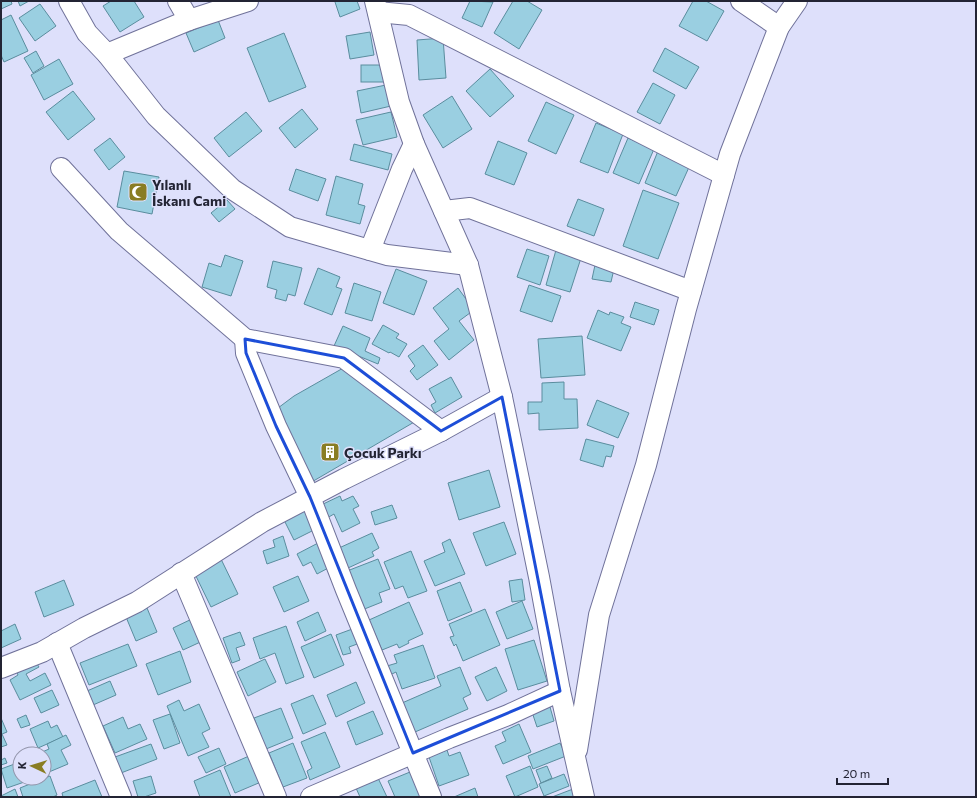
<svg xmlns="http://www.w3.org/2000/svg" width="977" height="798" font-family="Commissioner,sans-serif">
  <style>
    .building { fill: #9acfe1; stroke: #5a8d9e }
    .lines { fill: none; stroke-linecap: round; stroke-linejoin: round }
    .minor-casing { stroke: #70729a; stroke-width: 22 }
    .minor { stroke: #fff; stroke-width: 20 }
    .marked { fill: none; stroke: #1d4ed8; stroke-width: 3; stroke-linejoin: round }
    .labels { text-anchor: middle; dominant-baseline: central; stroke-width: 3; stroke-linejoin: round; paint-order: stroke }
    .poi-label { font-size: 14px; font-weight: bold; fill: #232434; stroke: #dee0fb; text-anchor: start }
  </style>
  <rect width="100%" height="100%" fill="#dee0fb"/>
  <g class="building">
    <path d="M1,1H11L12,4L1,9Z"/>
    <path d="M18,1H29L20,6Z"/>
    <path d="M111,1H134L144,17L120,32L103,6Z"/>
    <path d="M336,1H357L360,9L340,17L335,2Z"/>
    <path d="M470,1L493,2L482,27L462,18Z"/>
    <path d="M513,1H527L542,10L519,49L494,33Z"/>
    <path d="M693,1H706L724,11L707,41L679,26Z"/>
    <path d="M40,4L56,26L35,41L19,18Z"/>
    <path d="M11,15L28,51L4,62L1,55V20Z"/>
    <path d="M218,20L225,38L194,52L186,33Z"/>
    <path d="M370,32L374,55L350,59L346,36Z"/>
    <path d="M284,33L306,87L269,102L247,48Z"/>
    <path d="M443,38L446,78L419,80L417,40Z"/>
    <path d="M665,48L699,67L686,89L653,71Z"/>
    <path d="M36,51L44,66L33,73L24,58Z"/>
    <path d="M59,59L73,84L44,100L31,75Z"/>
    <rect x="361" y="65" width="23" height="17"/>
    <path d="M490,69L514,96L490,117L466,91Z"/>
    <path d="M653,83L675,95L660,124L637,112Z"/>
    <path d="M386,85L391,106L361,113L357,91Z"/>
    <path d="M73,91L95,119L68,140L46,112Z"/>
    <path d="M452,96L472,129L443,148L423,115Z"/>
    <path d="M546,102L574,115L556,154L528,141Z"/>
    <path d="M302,109L318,129L295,148L279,128Z"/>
    <path d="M246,112L262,131L229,157L214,138Z"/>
    <path d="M391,112L397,137L363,145L356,120Z"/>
    <path d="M596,123L623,134L608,173L580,162Z"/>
    <path d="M110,138L125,157L109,170L94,150Z"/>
    <path d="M628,138L654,149L639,184L613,173Z"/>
    <path d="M498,141L527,153L514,185L485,174Z"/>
    <path d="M354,144L392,154L388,170L350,160Z"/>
    <path d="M658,151L690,165L676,196L645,183Z"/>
    <path d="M296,169L326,179L318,201L289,190Z"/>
    <path d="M124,171L159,177L152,214L117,207Z"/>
    <path d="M336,176L363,184L358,204L365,206L360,224L326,215Z"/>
    <path d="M643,190L679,203L658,259L623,246Z"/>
    <path d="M578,199L604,209L594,236L567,226Z"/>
    <path d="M227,200L235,209L219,222L211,213Z"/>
    <path d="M527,249L549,256L540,285L517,277Z"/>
    <path d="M556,250L581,258L570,292L546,285Z"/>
    <path d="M225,255L243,261L231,296L202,287L209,263L221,267Z"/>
    <path d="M273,261L302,268L295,296L288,294L286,301L275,298L277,290L267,287Z"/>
    <path d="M595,265L614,269L611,282L592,279Z"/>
    <path d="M318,268L340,277L336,287L342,289L332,315L304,304Z"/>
    <path d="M396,269L427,281L414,315L383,303Z"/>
    <path d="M354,283L381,292L372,321L345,313Z"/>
    <path d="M529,285L561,296L552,322L520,311Z"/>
    <path d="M458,288L474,310L459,321L474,340L449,360L434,341L449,329L433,308Z"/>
    <path d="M635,302L659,310L654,325L630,317Z"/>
    <path d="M598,310L609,315L610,312L624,317L621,323L631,327L621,351L587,338Z"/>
    <path d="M383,325L399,334L396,338L407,344L399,357L390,352L389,353L372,344Z"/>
    <path d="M343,326L370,338L365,351L380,358L378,364L334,346Z"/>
    <path d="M582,336L585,375L541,378L538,339Z"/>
    <path d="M423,345L438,365L417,380L410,371L415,366L408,356Z"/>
    <path d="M345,367L416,421L310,483L278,408L294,396Z"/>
    <path d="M451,377L462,397L435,413L431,405L436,402L429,389Z"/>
    <path d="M564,382V399H577L578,428L539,430V413L528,414V402H542V383Z"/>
    <path d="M597,400L629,413L618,438L587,425Z"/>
    <path d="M586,439L614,446L611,457L606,456L603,467L580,460Z"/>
    <path d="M489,470L500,507L459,520L448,483Z"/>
    <path d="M340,496L342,501L353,496L359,506L353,509L360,523L342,532L334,514L327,518L321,505Z"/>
    <path d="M306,503L318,528L294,540L282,516Z"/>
    <path d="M392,505L397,518L375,525L371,512Z"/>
    <path d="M504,522L516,554L486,566L473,533Z"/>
    <path d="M372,533L379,548L372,552L374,556L348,568L339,548Z"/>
    <path d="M283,536L289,556L267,564L263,551L275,547L273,540Z"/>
    <path d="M450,539L465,574L435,586L424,561L445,552L442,543Z"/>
    <path d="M320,542L332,566L317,574L311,562L303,566L297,554Z"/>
    <path d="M411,551L427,591L408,598L403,586L395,589L384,562Z"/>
    <path d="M220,557L238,594L211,607L193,570Z"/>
    <path d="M378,559L390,589L379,593L382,602L362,610L347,571Z"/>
    <path d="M298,576L309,601L284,612L273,587Z"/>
    <path d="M522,579L525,600L512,602L509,581Z"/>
    <path d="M64,580L74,605L44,617L35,592Z"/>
    <path d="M460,582L472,611L448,621L437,591Z"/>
    <path d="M522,601L533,629L507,639L496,612Z"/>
    <path d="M409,602L423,634L408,641L409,643L399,648L397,644L382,650L369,620Z"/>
    <path d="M147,608L157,632L136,641L126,617Z"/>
    <path d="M485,609L500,645L463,661L456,644L454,646L450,637L454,636L449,624Z"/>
    <path d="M318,612L326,631L305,641L297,622Z"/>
    <path d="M196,617L207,639L183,650L173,628Z"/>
    <path d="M15,624L21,639L1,648V631Z"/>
    <path d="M286,626L304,677L286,684L275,653L260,659L253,638Z"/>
    <path d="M355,628L360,643L349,647L351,653L343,655L336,635Z"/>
    <path d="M240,632L245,645L236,648L240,660L232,663L223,638Z"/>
    <path d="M331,634L344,665L314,678L301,647Z"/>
    <path d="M534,640L547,681L518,690L505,649Z"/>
    <path d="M128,644L137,666L89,685L80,663Z"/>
    <path d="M423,645L435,678L402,689L396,672L390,675L387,666L397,663L394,655Z"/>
    <path d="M180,651L191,682L158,695L146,664Z"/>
    <path d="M265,659L276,682L248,696L237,672Z"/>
    <path d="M35,661L39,667L26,674L30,681L45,673L51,685L20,700L10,680L18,675L16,670Z"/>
    <path d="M460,667L471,694L463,698L468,709L415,732L402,703L441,686L437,676Z"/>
    <path d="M496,667L507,691L487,701L475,677Z"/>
    <path d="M110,681L116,695L93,705L87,691Z"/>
    <path d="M356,682L365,703L336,717L327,695Z"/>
    <path d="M52,690L59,705L41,713L34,698Z"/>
    <path d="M313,695L326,724L303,734L291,704Z"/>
    <path d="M179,700L184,711L199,704L210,729L202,733L209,747L188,756L167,706Z"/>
    <path d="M550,707L554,721L537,727L532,712Z"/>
    <path d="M281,708L293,738L266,749L254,718Z"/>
    <path d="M373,711L383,734L356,745L347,722Z"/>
    <path d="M170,714L180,743L164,749L153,720Z"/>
    <path d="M26,715L30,725L21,728L17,719Z"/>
    <path d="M123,717L128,729L140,724L147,739L115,753L103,726Z"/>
    <path d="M1,718L7,732L2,734L7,745L1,747Z"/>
    <path d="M48,721L51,728L57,725L63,737L38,748L30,729Z"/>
    <path d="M519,724L531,752L503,764L495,746L506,741L502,732Z"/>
    <path d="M325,732L340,767L310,780L307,771L312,768L301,742Z"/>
    <path d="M66,735L71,745L61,750L68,764L49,772L44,762V754L40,753L49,749L47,744Z"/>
    <path d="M293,743L307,778L283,787L269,753Z"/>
    <path d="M560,743L566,756L533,769L528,756Z"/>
    <path d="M151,744L157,759L121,773L115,757Z"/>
    <path d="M219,748L226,764L206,773L198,757Z"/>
    <path d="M447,750L449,756L460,752L469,775L439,786L429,757Z"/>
    <path d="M249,756L261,782L235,793L224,767Z"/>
    <path d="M5,758L7,763L1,765V760Z"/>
    <path d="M20,762V778H32L33,779L7,788L1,769Z"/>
    <path d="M530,766L538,787L515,797L506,776Z"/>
    <path d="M547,766L552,778L541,783L536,770Z"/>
    <path d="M220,770L231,797H200L194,781Z"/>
    <path d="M410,772L421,797H395L388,781Z"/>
    <path d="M564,774L569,786L544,796L539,784Z"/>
    <path d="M50,776L57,795L53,797H23L20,788Z"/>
    <path d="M151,776L156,793L144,797H138L133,781Z"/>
    <path d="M378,778L387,797H360L356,788Z"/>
    <path d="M95,780L102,797H63L62,793Z"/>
    <path d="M475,788L478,797H454Z"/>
    <path d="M15,789L18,797H1V796Z"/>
    <path d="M573,789L576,797H552Z"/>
  </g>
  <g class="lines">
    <g class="minor-casing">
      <g id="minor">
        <path d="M69,1L87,33L107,54L156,116L232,189L290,227L387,255L468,265"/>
        <path d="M178,1L189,20"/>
        <path d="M375,1L399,102L414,144L468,265L502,397L539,577L560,691L584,797"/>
        <path d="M741,1L779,27"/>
        <path d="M378,12L409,15L724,175"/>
        <path d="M107,54L189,20L248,1"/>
        <path d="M61,168L119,231L245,339L344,358L441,431"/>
        <path d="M444,211L470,208L691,291"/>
        <path d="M370,250L402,169L414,144"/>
        <path d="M245,339L246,353L276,426L310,497L346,590L431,797"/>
        <path d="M181,573L276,797"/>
        <path d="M57,643L121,797"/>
        <path d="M1,668L42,652L84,628L137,602L262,522L344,479L441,431L502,397"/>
        <path d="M577,750L599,615L646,465L686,309L730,154L779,27L797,1"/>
        <path d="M311,797L449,738L508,715L560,691"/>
      </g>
    </g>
    <use href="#minor" class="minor"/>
  </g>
  <path class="marked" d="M245,339L344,358L441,431L502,397L560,691L413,753L310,497L276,426L246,353Z"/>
  <defs>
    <g id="mosque-square" transform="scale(1)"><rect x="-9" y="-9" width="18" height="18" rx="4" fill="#897d23" stroke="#dee0fb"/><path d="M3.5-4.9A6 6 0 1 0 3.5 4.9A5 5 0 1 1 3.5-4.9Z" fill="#fff"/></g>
    <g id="building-square" transform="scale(1)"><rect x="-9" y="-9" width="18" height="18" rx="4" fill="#897d23" stroke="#dee0fb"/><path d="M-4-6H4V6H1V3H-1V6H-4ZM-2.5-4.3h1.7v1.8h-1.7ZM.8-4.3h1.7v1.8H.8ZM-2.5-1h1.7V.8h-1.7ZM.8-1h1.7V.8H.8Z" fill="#fff"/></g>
  </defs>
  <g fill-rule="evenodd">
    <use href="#mosque-square" x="138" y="192"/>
    <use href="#building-square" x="330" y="452"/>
  </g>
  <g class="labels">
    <g class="poi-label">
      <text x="152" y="184">Yılanlı<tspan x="152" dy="16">İskanı Cami</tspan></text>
      <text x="344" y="452">Çocuk Parkı</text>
    </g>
  </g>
  <rect width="977" height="798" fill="none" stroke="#232434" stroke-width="4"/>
  <g transform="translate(32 766) rotate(274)"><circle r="19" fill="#dee0fb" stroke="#9395ab"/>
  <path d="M0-3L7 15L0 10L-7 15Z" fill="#897d23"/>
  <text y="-6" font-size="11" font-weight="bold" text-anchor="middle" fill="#232434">K</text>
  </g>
  <path d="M837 778v6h51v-6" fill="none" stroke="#232434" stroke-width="2"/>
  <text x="843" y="778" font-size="12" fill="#232434" stroke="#dee0fb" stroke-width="3" paint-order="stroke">20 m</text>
</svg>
